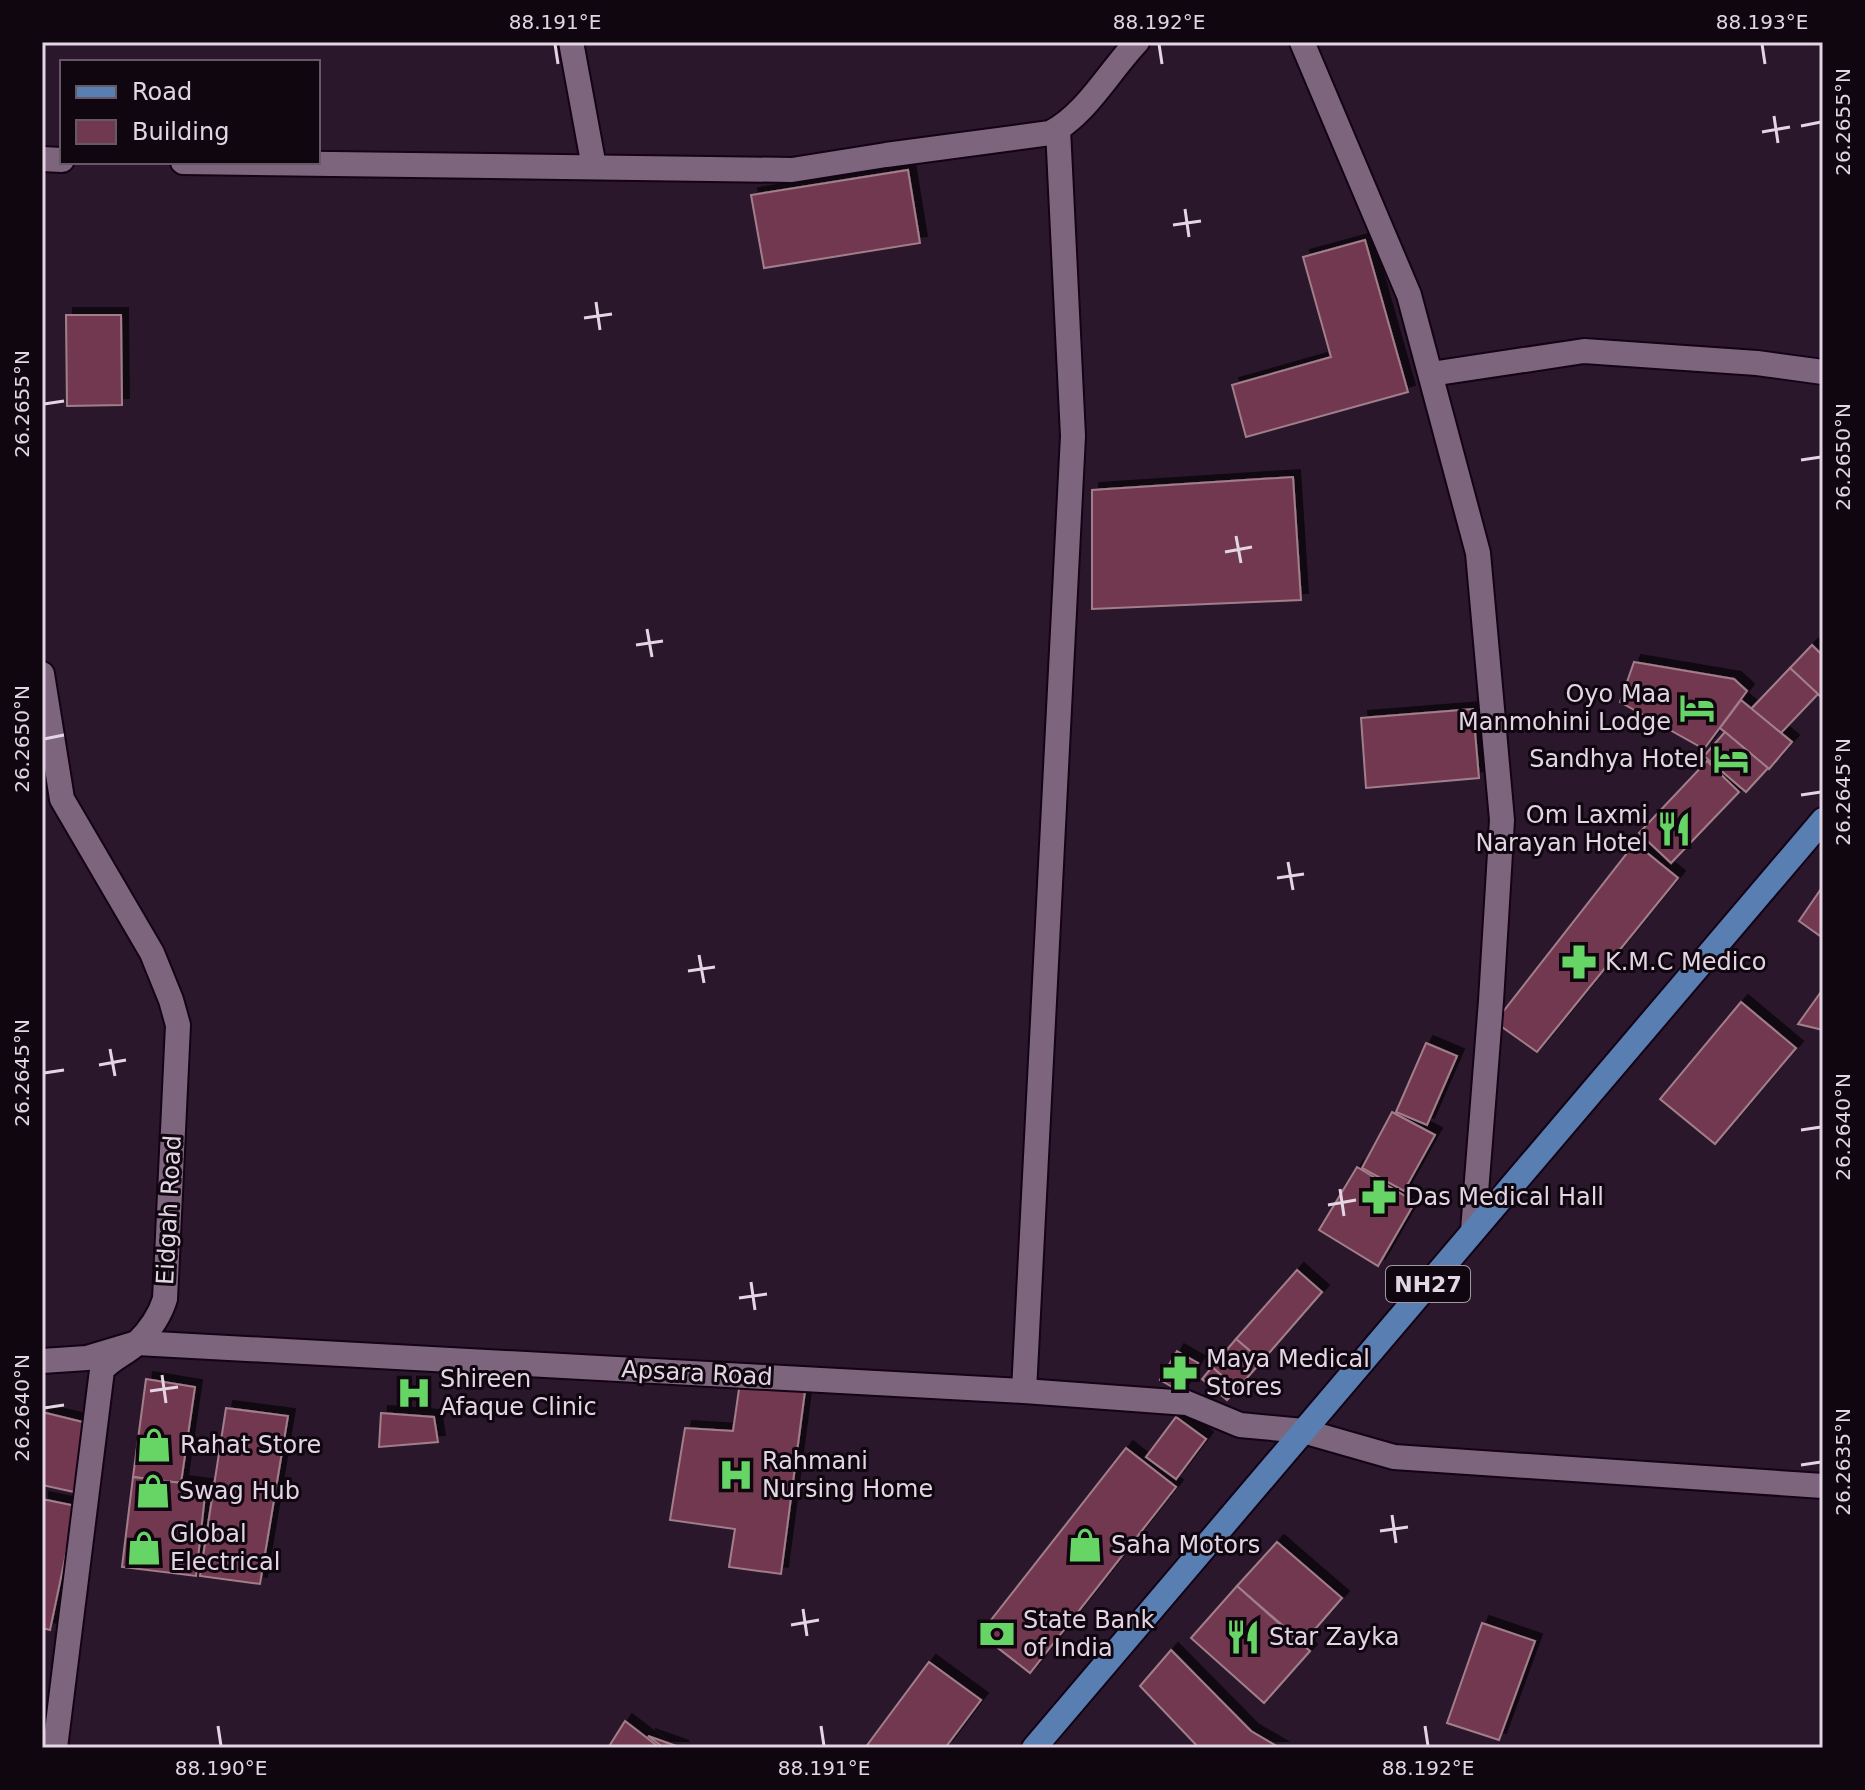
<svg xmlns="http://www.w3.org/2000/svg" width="1865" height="1790" font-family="'DejaVu Sans',sans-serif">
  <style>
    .building { fill: #71394f; stroke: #a27e8a; stroke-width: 2; filter: url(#shadow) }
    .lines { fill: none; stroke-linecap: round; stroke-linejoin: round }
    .street-casing { stroke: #130314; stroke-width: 28 }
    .primary-casing { stroke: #130314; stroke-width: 28 }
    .street { stroke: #7d657e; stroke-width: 24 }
    .primary { stroke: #587eb2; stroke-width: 24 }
    .ticks { fill: none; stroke: #e3d5e3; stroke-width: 3 }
    .labels { text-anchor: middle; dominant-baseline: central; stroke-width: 6; stroke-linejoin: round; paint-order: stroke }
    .shield { fill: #0f060f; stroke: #a397a3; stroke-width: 2 }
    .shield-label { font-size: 22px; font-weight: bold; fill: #e3d5e3 }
    .poi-label { font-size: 24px; fill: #e3d5e3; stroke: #0f060f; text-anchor: start }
    .street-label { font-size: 24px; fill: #e3d5e3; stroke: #0f060f }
    .neatline { fill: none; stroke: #e3d5e3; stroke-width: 3 }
    .ticks-label { font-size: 20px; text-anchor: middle; fill: #e3d5e3 }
  </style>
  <defs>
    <filter id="shadow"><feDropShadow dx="7" dy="-7" stdDeviation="0" flood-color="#0009"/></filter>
  </defs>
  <rect width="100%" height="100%" fill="#2b172c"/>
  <g class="building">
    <path d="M908,170L920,243L764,268L751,195Z"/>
    <path d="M1365,240L1408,392L1246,437L1232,385L1331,357L1303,257Z"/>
    <path d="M66,315H121L122,405L67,406Z"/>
    <path d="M1293,477L1301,600L1092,609V490Z"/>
    <path d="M1812,645L1823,656V699L1790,668Z"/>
    <path d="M1634,662L1734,679L1747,691L1704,749L1620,702Z"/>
    <path d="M1790,668L1818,694L1781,733L1751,709Z"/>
    <path d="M1741,700L1792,742L1769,769L1720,728Z"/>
    <path d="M1473,709L1479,778L1366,788L1361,718Z"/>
    <path d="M1725,732L1768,768L1746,792L1704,756Z"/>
    <path d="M1707,761L1739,792L1671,863L1639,833Z"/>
    <path d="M1635,843L1678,878L1537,1052L1495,1022Z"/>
    <path d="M1823,886V938L1799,921Z"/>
    <path d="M1823,989V1030L1798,1024Z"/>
    <path d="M1741,1002L1796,1048L1715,1144L1660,1099Z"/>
    <path d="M1426,1043L1457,1056L1427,1125L1396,1112Z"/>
    <path d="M1392,1112L1435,1135L1404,1191L1362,1168Z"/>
    <path d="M1357,1167L1415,1202L1378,1266L1319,1230Z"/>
    <path d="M1297,1270L1322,1292L1262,1361L1236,1339Z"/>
    <path d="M1236,1339L1262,1361L1237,1389L1212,1367Z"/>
    <path d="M1177,1351L1198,1363L1181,1392L1160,1380Z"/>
    <path d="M1212,1367L1237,1389L1227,1400L1202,1379Z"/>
    <path d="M146,1379L195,1387L181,1483L133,1477Z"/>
    <path d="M740,1382L805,1391L781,1574L729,1567L735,1529L670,1520L685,1428L733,1431Z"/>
    <path d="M226,1408L288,1416L260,1584L200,1576Z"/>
    <path d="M42,1412L91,1424L74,1492L42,1485Z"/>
    <path d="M381,1413L434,1417L438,1442L379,1447Z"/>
    <path d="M1176,1417L1206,1439L1176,1479L1146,1457Z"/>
    <path d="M1126,1448L1176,1487L1030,1673L980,1634Z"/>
    <path d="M133,1477L206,1486L196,1576L122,1567Z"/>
    <path d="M42,1499L76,1506L50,1630L42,1628Z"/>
    <path d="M1277,1542L1342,1598L1303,1643L1237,1586Z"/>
    <path d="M1237,1586L1310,1651L1264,1703L1191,1638Z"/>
    <path d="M1482,1623L1535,1641L1499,1740L1447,1723Z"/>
    <path d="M1171,1650L1251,1731L1280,1748H1199L1140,1686Z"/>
    <path d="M929,1662L981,1700L945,1748H865Z"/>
    <path d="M625,1721L660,1748H608Z"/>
    <path d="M648,1736L682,1748H664Z"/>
  </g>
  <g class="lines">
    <g class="street-casing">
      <g id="street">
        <path d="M571,42L594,167"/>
        <path d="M1302,42L1409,295L1478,553L1502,820L1491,1001L1473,1231"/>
        <path d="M42,159L62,160"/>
        <path d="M183,162L792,170L886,155L1050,133C1085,116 1110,70 1137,42"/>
        <path d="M1431,374L1584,351L1757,363L1823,372"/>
        <path d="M42,674L62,799L152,953L171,1000L178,1025L165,1299C160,1315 149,1331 137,1343C127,1353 112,1358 102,1370L55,1748"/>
        <path d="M42,1361L87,1358L137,1343L1024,1391L1187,1403L1240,1425L1303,1431L1394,1457L1823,1486"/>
        <path d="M1024,1391L1073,436L1058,129"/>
      </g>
    </g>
    <g class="primary-casing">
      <path id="primary" d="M1034,1748L1823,820"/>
    </g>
    <use href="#street" class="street"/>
    <use href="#primary" class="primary"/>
  </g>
  <path class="ticks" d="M555,44L558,64M1159,44L1162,64M1762,44L1765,64M1774,116L1778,143M1801,126L1821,122M1762,132L1790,127M1185,209L1189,237M1173,225L1201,221M596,302L600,330M584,318L612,314M44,404L64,401M1801,460L1821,457M1236,536L1241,563M1225,552L1252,547M647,629L652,657M636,645L663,641M44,739L64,735M1801,795L1821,792M1288,862L1293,890M1277,878L1304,874M699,955L704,983M688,971L715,967M110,1049L115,1076M99,1065L126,1060M44,1073L64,1070M1801,1130L1821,1127M1340,1189L1344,1216M1328,1205L1356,1200M751,1282L755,1310M739,1298L767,1294M162,1375L166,1403M150,1391L178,1387M44,1408L64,1405M1801,1465L1821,1462M1392,1515L1396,1543M1380,1531L1408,1527M803,1609L807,1636M791,1625L819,1620M218,1726L221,1746M821,1726L824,1746M1425,1726L1428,1746"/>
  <defs>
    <g id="hotel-bare" transform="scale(2.76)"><path d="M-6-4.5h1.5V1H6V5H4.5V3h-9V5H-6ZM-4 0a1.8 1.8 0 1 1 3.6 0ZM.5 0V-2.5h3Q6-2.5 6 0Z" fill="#67d466" stroke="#0f060f" stroke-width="2.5" paint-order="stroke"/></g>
    <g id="restaurant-bare" transform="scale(2.76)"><path d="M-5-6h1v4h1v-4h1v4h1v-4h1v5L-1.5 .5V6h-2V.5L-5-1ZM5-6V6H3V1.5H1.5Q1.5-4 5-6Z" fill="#67d466" stroke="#0f060f" stroke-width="2.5" paint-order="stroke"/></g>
    <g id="pharmacy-bare" transform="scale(2.76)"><path d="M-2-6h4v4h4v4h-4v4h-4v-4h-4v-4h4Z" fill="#67d466" stroke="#0f060f" stroke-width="2.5" paint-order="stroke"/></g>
    <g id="hospital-bare" transform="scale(2.76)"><path d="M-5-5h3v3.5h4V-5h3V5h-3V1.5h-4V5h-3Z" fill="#67d466" stroke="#0f060f" stroke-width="2.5" paint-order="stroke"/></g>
    <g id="shop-bare" transform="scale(2.76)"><path d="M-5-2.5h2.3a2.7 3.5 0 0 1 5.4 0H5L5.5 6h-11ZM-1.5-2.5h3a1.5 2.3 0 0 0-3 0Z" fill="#67d466" stroke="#0f060f" stroke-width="2.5" paint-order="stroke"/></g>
    <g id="bank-bare" transform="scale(2.76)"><path d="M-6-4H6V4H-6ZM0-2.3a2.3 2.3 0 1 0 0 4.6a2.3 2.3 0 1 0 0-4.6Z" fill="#67d466" stroke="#0f060f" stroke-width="2.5" paint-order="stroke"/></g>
  </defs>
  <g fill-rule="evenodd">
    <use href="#hotel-bare" x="1697" y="708"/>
    <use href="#hotel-bare" x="1731" y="759"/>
    <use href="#restaurant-bare" x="1674" y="829"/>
    <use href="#pharmacy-bare" x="1579" y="962"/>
    <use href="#pharmacy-bare" x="1379" y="1197"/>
    <use href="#pharmacy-bare" x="1180" y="1373"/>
    <use href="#hospital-bare" x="414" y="1393"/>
    <use href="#shop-bare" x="154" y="1445"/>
    <use href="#hospital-bare" x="736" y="1475"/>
    <use href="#shop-bare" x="153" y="1491"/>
    <use href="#shop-bare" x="1085" y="1545"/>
    <use href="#shop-bare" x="144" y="1548"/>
    <use href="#bank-bare" x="997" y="1634"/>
    <use href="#restaurant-bare" x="1243" y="1637"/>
  </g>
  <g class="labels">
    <rect class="shield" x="1386" y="1266" width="84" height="36" rx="6"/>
    <g class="shield-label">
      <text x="1428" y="1284">NH27</text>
    </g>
    <g class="poi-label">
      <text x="1671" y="694" text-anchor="end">Oyo Maa<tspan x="1671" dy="28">Manmohini Lodge</tspan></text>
      <text x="1705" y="759" text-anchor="end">Sandhya Hotel</text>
      <text x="1648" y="815" text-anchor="end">Om Laxmi<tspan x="1648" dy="28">Narayan Hotel</tspan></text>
      <text x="1605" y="962">K.M.C Medico</text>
      <text x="1405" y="1197">Das Medical Hall</text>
      <text x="1206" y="1359">Maya Medical<tspan x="1206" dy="28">Stores</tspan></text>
      <text x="440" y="1379">Shireen<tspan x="440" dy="28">Afaque Clinic</tspan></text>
      <text x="180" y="1445">Rahat Store</text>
      <text x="762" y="1461">Rahmani<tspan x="762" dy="28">Nursing Home</tspan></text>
      <text x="179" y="1491">Swag Hub</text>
      <text x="170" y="1534">Global<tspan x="170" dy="28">Electrical</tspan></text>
      <text x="1111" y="1545">Saha Motors</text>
      <text x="1023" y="1620">State Bank<tspan x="1023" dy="28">of India</tspan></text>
      <text x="1269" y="1637">Star Zayka</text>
    </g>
    <g class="street-label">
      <text transform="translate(169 1210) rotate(-87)">Eidgah Road</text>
      <text transform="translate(697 1373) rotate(3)">Apsara Road</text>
    </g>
  </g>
  <rect width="1865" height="1790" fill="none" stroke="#0f060f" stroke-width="88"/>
  <rect x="60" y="60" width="260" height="104" fill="#0f060f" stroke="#645964" stroke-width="2"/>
  <rect x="76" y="86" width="40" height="12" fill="#587eb2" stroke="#645964" stroke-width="2"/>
  <text x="132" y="100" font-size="24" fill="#e3d5e3">Road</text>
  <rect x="76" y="120" width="40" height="24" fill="#71394f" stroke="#645964" stroke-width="2"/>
  <text x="132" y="140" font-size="24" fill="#e3d5e3">Building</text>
  <rect x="44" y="44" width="1777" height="1702" class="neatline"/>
  <g class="ticks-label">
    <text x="555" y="29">88.191°E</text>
    <text x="1159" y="29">88.192°E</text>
    <text x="1762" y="29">88.193°E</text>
    <text transform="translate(1843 122) rotate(-90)" y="7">26.2655°N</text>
    <text transform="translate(22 404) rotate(-90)" y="7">26.2655°N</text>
    <text transform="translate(1843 457) rotate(-90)" y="7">26.2650°N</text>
    <text transform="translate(22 739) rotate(-90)" y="7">26.2650°N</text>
    <text transform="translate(1843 792) rotate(-90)" y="7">26.2645°N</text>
    <text transform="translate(22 1073) rotate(-90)" y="7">26.2645°N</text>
    <text transform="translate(1843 1127) rotate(-90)" y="7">26.2640°N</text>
    <text transform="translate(22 1408) rotate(-90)" y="7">26.2640°N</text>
    <text transform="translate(1843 1462) rotate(-90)" y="7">26.2635°N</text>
    <text x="221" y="1775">88.190°E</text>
    <text x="824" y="1775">88.191°E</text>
    <text x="1428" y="1775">88.192°E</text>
  </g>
</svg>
